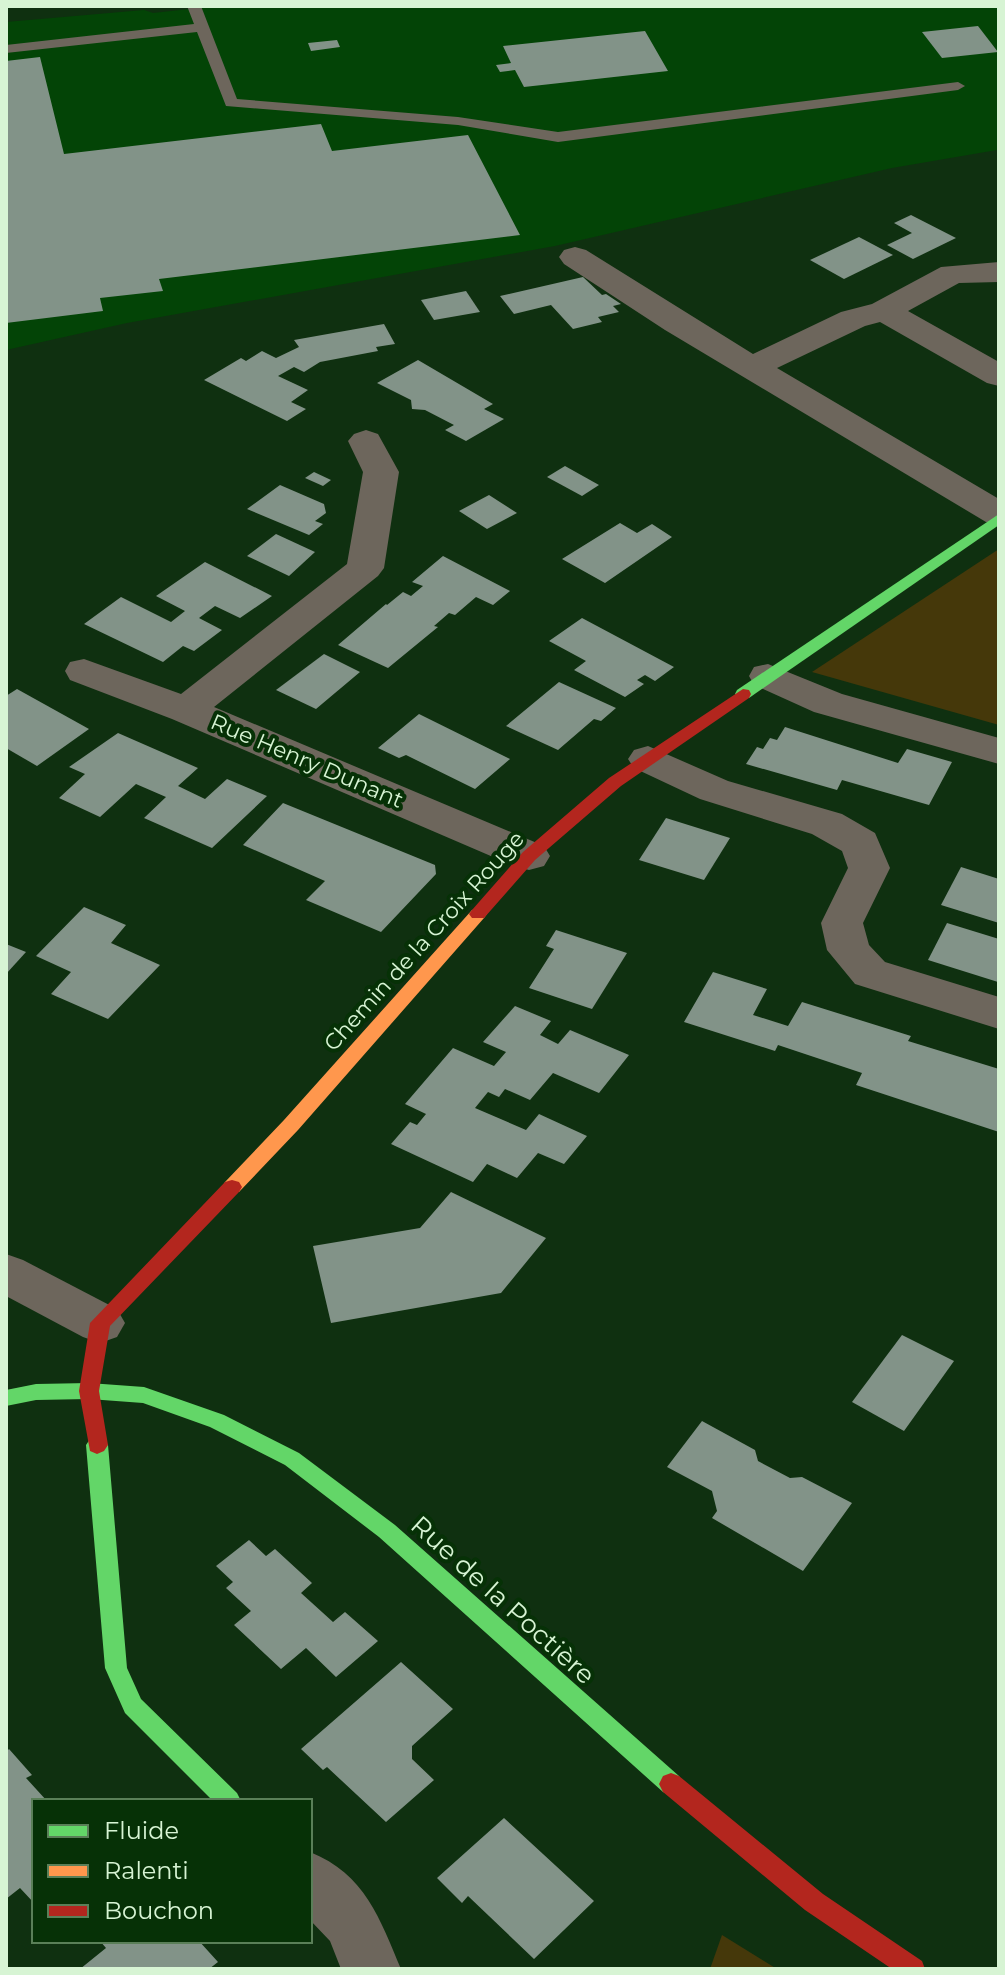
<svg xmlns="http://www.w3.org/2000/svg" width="1005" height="1975" font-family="Montserrat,sans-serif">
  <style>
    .built { fill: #034406 }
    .green { fill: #45380a }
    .building { fill: #829388 }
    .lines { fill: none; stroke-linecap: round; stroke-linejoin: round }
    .lane { fill: #6d665c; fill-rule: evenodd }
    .street { fill: #6d665c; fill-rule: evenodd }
    .fast { fill: #63d668; fill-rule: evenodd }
    .slow { fill: #ff974d; fill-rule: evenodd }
    .jam { fill: #b3261e; fill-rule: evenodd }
    .labels { text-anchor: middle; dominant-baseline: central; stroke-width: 8; stroke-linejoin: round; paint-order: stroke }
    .street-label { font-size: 22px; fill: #d7f4d4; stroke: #063106 }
    .near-street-label { font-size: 26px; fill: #d7f4d4; stroke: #063106 }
  </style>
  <rect width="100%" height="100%" fill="#0f3010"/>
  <path class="built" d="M217,6H999V144L997,150L892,168L555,246L127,323L6,350V22L144,10L153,13Z"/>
  <g class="green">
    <path d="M999,549V725L812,672Z"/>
    <path d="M722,1935L777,1969H710Z"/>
  </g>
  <g class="building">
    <path d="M978,26L998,52L942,58L922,32Z"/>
    <path d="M645,31L668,71L524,87L515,70L500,72L496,65L511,63L503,46Z"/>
    <path d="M337,40L340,47L311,51L308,43Z"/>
    <path d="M40,57L64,154L321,124L332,151L468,135L520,235L159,279L163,291L100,298L103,311L6,323V61Z"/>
    <path d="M911,215L956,238L913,259L887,245L912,233L894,223Z"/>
    <path d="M859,237L893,255L844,279L810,260Z"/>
    <path d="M583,277L602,295L606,294L621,304L613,306L619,312L598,317L602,322L573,329L551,305L514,314L500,296Z"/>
    <path d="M466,291L480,312L434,320L421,300Z"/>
    <path d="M384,324L395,344L376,347L378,351L320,362L304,372L294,367L278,376L308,390L291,402L306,409L287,421L204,380L241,358L246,361L262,351L276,358L299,347L294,340Z"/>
    <path d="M418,360L493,404L484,409L504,419L466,441L445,430L454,425L425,410L412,409L411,400L377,383Z"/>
    <path d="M565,466L599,485L582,496L547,477Z"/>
    <path d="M314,472L331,480L323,486L305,478Z"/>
    <path d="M280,485L324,504L326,513L315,521L323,524L309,535L247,509Z"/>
    <path d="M489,495L517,513L487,529L459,511Z"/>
    <path d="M620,523L637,533L652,524L672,537L605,583L562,559Z"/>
    <path d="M276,534L315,552L289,576L247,556Z"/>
    <path d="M443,556L510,591L493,605L476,597L455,615L449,613L434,626L438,627L388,668L338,645L386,604L387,605L403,592L411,596L423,586L412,582Z"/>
    <path d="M205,562L272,596L240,618L215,606L199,618L222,630L194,651L183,646L163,662L84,624L121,597L171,622L185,611L156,596Z"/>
    <path d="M582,618L674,667L655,681L645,675L637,680L644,684L625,697L574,670L586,661L549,641Z"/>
    <path d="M324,654L360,672L316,709L276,690Z"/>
    <path d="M559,682L616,708L601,721L594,719L558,750L506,726Z"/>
    <path d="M17,689L89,729L37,766L6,748V696Z"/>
    <path d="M419,714L510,759L475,789L406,755L399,758L378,748Z"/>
    <path d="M785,727L898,763L907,749L952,762L929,805L842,780L837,790L746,764L757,747L763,749L770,738L777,740Z"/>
    <path d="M118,733L198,768L178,786L205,799L227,779L267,796L212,848L144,818L166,797L136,784L100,817L59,798L85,774L69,767Z"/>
    <path d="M283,803L435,865L436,874L381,932L306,900L325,881L243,845Z"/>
    <path d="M666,818L730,838L704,880L639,860Z"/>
    <path d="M961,867L999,879V923L941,905Z"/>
    <path d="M84,907L126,925L111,943L160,965L108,1019L51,994L71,972L36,956Z"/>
    <path d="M947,923L999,939L998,982L928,960Z"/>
    <path d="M556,930L627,953L592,1009L529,988L554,949L546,946Z"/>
    <path d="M6,944L26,952L6,974Z"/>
    <path d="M713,972L767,989L753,1015L788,1026L802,1002L911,1036L908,1041L999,1069V1132L856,1085L862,1073L778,1045L775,1051L684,1022Z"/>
    <path d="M515,1006L551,1021L540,1035L558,1044L570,1030L629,1055L599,1093L553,1073L530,1100L505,1089L499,1097L488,1092L475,1108L526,1130L539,1114L587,1136L564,1164L538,1153L517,1178L487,1164L473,1182L391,1144L410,1122L417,1125L426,1114L405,1104L453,1048L494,1066L506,1052L483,1042Z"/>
    <path d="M451,1192L546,1238L501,1293L331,1323L313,1246L420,1228Z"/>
    <path d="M902,1335L954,1361L904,1431L852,1402Z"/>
    <path d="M702,1421L755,1450L758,1461L790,1478L802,1477L852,1503L803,1571L712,1518L717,1511L712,1491L667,1467Z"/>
    <path d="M249,1540L266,1556L275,1549L312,1583L301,1593L333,1622L345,1612L378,1641L336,1677L306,1648L281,1669L234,1625L251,1611L226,1588L233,1582L216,1566Z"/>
    <path d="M401,1662L453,1709L412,1746V1759L434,1780L386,1822L327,1767L323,1770L301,1749Z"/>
    <path d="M9,1749L32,1775L26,1778L47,1801H34V1903L20,1888L6,1899V1752Z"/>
    <path d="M504,1818L594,1901L534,1959L468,1896L462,1903L437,1878Z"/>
    <path d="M100,1941H199L218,1962L209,1969H80L106,1948Z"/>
  </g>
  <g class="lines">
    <path class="lane" d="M187,6H201L237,99L458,117L558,132L958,82L965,86L958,90L558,142L458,125L226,106L197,32L6,53V45L194,24Z"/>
    <g class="street">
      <path d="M575,247L586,250L753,354L841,312L872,304L941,267L999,262V282L959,283L908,311L999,362V386L987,383L880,322L865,326L777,368L999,499V525L986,522L665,330L564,264L559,257L564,250Z"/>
      <path d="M366,430L378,434L399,472L384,568L378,576L214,707L544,846L550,856L544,866L529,870L514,866L172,719L70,680L65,671L70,662L84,659L181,694L347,564L363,472L348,441L354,434Z"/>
      <path d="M768,664L842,694L999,738V764L814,712L754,685L749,676L754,667Z"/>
      <path d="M648,746L728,781L842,814L875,833L890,868L863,923L869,945L885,962L999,997V1029L855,984L827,950L821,923L848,868L842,851L812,834L700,799L634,768L628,759L634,750Z"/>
      <path d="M6,1254L23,1260L117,1309L125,1323L117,1337L100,1343L83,1337L6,1296Z"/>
      <path d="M310,1852C365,1874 380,1919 401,1969H341L330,1941L310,1920Z"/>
    </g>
    <g class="fast">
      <path d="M999,514V525L749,698H737L735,694L737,690Z"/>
      <path d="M89,1383L144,1387L224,1415L299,1453L395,1525L679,1776L683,1784L679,1792L671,1795L663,1792L379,1537L285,1465L210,1427L143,1403L89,1399L36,1400L6,1406V1390L36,1384Z"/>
      <path d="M97,1436L104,1439L108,1445L127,1668L141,1699L237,1793L241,1801H213L125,1713L105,1668L86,1445L90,1439Z"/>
    </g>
    <path class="slow" d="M478,908L487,914L484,918L298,1130L239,1192H225L222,1187L225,1182L284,1120L472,910Z"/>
    <g class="jam">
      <path d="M743,689L749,690L751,694L749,698L621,786L535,860L484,918H472L469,914L472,910L523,852L609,778Z"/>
      <path d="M232,1180L239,1182L242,1187L239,1192L110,1326L99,1391L108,1445L104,1451L97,1454L90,1451L79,1391L90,1323L225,1182Z"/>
      <path d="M671,1773L679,1776L823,1894L922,1961L925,1969H892L805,1910L663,1792L659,1784L663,1776Z"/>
    </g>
  </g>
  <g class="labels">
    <g class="street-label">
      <text transform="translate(307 761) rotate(23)">Rue Henry Dunant</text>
      <text transform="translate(424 941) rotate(-48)">Chemin de la Croix Rouge</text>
    </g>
    <g class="near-street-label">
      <text transform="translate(503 1600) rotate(42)">Rue de la Poctière</text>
    </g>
  </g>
  <rect width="1005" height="1975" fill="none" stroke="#d7f4d4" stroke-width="16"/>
  <rect x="32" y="1799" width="280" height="144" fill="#063106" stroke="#5a7f58" stroke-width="2"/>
  <rect x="48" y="1825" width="40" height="12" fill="#63d668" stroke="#5a7f58" stroke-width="2"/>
  <text x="104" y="1839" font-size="24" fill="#d7f4d4">Fluide</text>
  <rect x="48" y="1865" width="40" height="12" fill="#ff974d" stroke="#5a7f58" stroke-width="2"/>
  <text x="104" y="1879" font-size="24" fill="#d7f4d4">Ralenti</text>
  <rect x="48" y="1905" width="40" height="12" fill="#b3261e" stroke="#5a7f58" stroke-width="2"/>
  <text x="104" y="1919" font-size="24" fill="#d7f4d4">Bouchon</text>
</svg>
